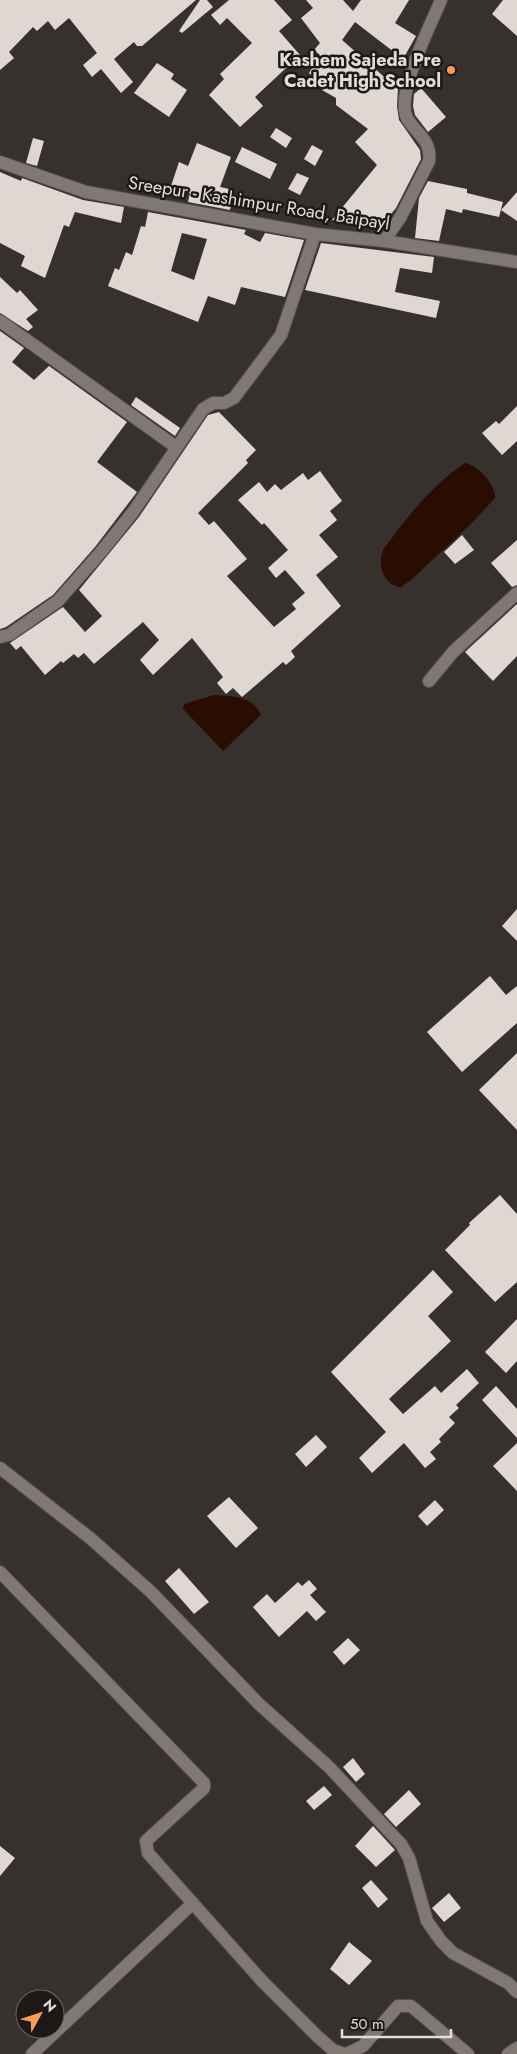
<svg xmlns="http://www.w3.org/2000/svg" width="517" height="2054" font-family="Jost,sans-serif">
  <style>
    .water { fill: #290d00 }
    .building { fill: #e0d7d2; fill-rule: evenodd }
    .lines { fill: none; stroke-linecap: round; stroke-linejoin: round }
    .street-casing { stroke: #55504c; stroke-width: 14 }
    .secondary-casing { stroke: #55504c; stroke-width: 14 }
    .street { stroke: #807873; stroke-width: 12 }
    .secondary { stroke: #807873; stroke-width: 12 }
    .poi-dot { fill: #fd9c56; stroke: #1c1918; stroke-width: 2 }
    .labels { text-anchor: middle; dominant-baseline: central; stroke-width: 5; stroke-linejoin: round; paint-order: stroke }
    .poi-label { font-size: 18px; font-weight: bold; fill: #e1ddda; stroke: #1c1918; text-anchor: end }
    .street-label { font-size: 18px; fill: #e1ddda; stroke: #1c1918 }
  </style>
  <rect width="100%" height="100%" fill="#37312d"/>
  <g class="water">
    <path d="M465,463C478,465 496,485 495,498L470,525L411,580L401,587C383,585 377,564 383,550C406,518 433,484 465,463Z"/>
    <path d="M214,695C232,696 253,696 261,715L223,751L183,709L184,704Z"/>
  </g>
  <g class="building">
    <path d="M0,0H196L142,46H137L134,42L114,59L133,82L121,93L101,69L92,77L83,65L97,53L69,18L55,30L48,21L37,31L33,27L9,52L14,58L0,70Z"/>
    <path d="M200,0H207L213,7L182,33L179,31Z"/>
    <path d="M229,0H274L292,20L279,31L300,55L255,97L263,106L240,127L209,95L224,79L220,74L252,43L227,18L220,25L211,15Z"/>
    <path d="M306,0H343L353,11L361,0H409L395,23L416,36L403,59L355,22L342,40L398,89L397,106L399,120L420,150L421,159L396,208L383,224L332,220L377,165L355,142L368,129L336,105V98L322,90L324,87L309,73L320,55L314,50L320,43L301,18L313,8Z"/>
    <path d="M503,0H517V36L492,14Z"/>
    <path d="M157,63L174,74L171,79L187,90L169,117L134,93Z"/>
    <path d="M421,88L446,117L428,132L415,115L413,106L414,94Z"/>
    <path d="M276,128L292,138L286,148L270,137Z"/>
    <path d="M33,138L44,141L37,166L26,163Z"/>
    <path d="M197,143L231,157L220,187L234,190L230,210L188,202L190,193L171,186L179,162L188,166Z"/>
    <path d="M312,145L323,151L315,166L304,159Z"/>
    <path d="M242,147L277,164L270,179L235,162Z"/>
    <path d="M0,172L21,181L22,178L83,200L124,207L121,223L75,212L69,227L64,225L45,278L21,266L25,256L0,243Z"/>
    <path d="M297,173L309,178L300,195L288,189Z"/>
    <path d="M428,181L467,189V193L503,202L499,217L463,209L462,213L446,209L439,241L415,238L419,198Z"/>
    <path d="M517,192V221L501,210Z"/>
    <path d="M148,212L246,230L244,234L260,242L265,233L304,240L285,297L241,287L235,305L208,296L198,322L108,286L115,268L119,270L126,252L132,255L141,226L145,227ZM182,233L207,239L194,280L171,271Z"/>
    <path d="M321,243L434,257L432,273L400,268L395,292L440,301L436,318L305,290Z"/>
    <path d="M0,277L17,293L20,290L38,310L26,319L33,327L28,331L0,313Z"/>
    <path d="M0,331L24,348L12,362L34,380L49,366L127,422L97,462L137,492L95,547L53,595L6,627L0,629Z"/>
    <path d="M136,397L180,428L175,436L131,405Z"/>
    <path d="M517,406V441L502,455L482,433L496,421L499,424Z"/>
    <path d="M219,412L256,450L246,460L248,463L198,513L209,525L214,521L247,559L227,576L274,627L296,609L292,604L305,593L285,570L276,578L268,568L288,550L264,523L262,525L238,500L259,482L267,492L275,484L281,490L303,473L308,480L320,471L342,501L330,511L337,520L319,535L338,557L316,575L341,606L291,651L295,657L286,665L283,662L242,697L233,688L226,694L217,683L223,677L192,638L153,675L140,660L159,640L143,622L94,664L84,653L78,658L74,654L63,663L61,661L45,675L21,646L16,650L10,643L63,607L85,632L102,616L79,590L139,517L208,415Z"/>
    <path d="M462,535L474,550L455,564L444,552Z"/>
    <path d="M517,540V585L512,587L491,563Z"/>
    <path d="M517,604V656L493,681L465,652Z"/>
    <path d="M517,909V941L502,926Z"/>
    <path d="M490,976L506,995L517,986V1023L462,1072L427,1032Z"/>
    <path d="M517,1053V1130L479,1090Z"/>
    <path d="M500,1195L517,1214V1282L495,1302L445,1250L470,1225L469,1223Z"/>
    <path d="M433,1270L453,1292L428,1316L451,1341L389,1399L403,1414L435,1386L441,1393L467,1369L479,1383L456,1405L459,1408L449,1417L455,1423L439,1439L441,1442L430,1452L436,1459L425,1468L404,1443L372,1473L359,1458L386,1432L331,1372Z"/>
    <path d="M517,1319V1361L506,1373L485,1352Z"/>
    <path d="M496,1386L517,1409V1438L482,1400Z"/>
    <path d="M316,1435L327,1447L306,1467L295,1454Z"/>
    <path d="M517,1443V1491L493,1466Z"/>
    <path d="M229,1497L258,1528L236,1548L207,1516Z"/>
    <path d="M435,1500L444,1510L427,1526L418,1516Z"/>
    <path d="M179,1568L209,1602L194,1614L165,1581Z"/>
    <path d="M309,1580L317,1589L310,1595L326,1612L316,1621L307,1611L279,1637L253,1607L267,1594L275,1603L298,1582L302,1586Z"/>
    <path d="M348,1638L360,1650L344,1665L333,1652Z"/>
    <path d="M353,1758L365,1774L356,1782L343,1767Z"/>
    <path d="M324,1786L332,1795L314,1810L306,1801Z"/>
    <path d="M409,1790L421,1804L396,1827L384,1814Z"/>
    <path d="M373,1826L395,1850L376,1867L355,1846Z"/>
    <path d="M0,1846L15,1858L0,1876Z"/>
    <path d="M371,1880L388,1899L378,1908L362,1888Z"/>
    <path d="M449,1893L461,1908L444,1922L432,1908Z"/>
    <path d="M349,1942L372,1961L349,1985L330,1969Z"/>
  </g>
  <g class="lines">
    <g class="street-casing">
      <g id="street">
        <path d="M384,241L400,218L429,161C432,140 416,134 407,118C395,93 431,25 441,0"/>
        <path d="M0,321L176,447"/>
        <path d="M0,637L9,635L58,601L101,552L133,512L203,409L213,403H224L234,398L281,335L315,234"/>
        <path d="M429,681L453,652L517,593"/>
        <path d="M0,1468L90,1538L150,1591L259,1704L329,1767L401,1844L409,1858L427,1921L441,1941L453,1953L508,1983L517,1992"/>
        <path d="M0,1572L204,1783V1788L146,1841L148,1853L262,1981L317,2036L333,2050L344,2054"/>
        <path d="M32,2054L193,1903"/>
        <path d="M346,2054L363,2046L398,2006H411L468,2054"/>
        <path d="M508,2054L517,2048"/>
      </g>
    </g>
    <g class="secondary-casing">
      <path id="secondary" d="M0,162L86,192L315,234L384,241L517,262"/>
    </g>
    <use href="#street" class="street"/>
    <use href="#secondary" class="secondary"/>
  </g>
  <circle class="poi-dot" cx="451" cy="70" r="5"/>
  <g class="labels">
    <g class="poi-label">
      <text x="441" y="60">Kashem Sajeda Pre<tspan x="441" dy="21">Cadet High School</tspan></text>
    </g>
    <g class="street-label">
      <text transform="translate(259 203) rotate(9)">Sreepur - Kashimpur Road, Baipayl</text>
    </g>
  </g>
  <g transform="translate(40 2014) rotate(50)"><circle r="24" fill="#1c1918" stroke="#6b6766"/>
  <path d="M0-4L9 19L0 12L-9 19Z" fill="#fd9c56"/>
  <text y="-8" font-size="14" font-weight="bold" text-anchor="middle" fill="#e1ddda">N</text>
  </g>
  <path d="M342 2029v8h109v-8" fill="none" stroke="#e1ddda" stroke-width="2.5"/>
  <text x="350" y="2029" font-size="15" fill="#e1ddda" stroke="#1c1918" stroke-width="4" paint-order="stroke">50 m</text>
</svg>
